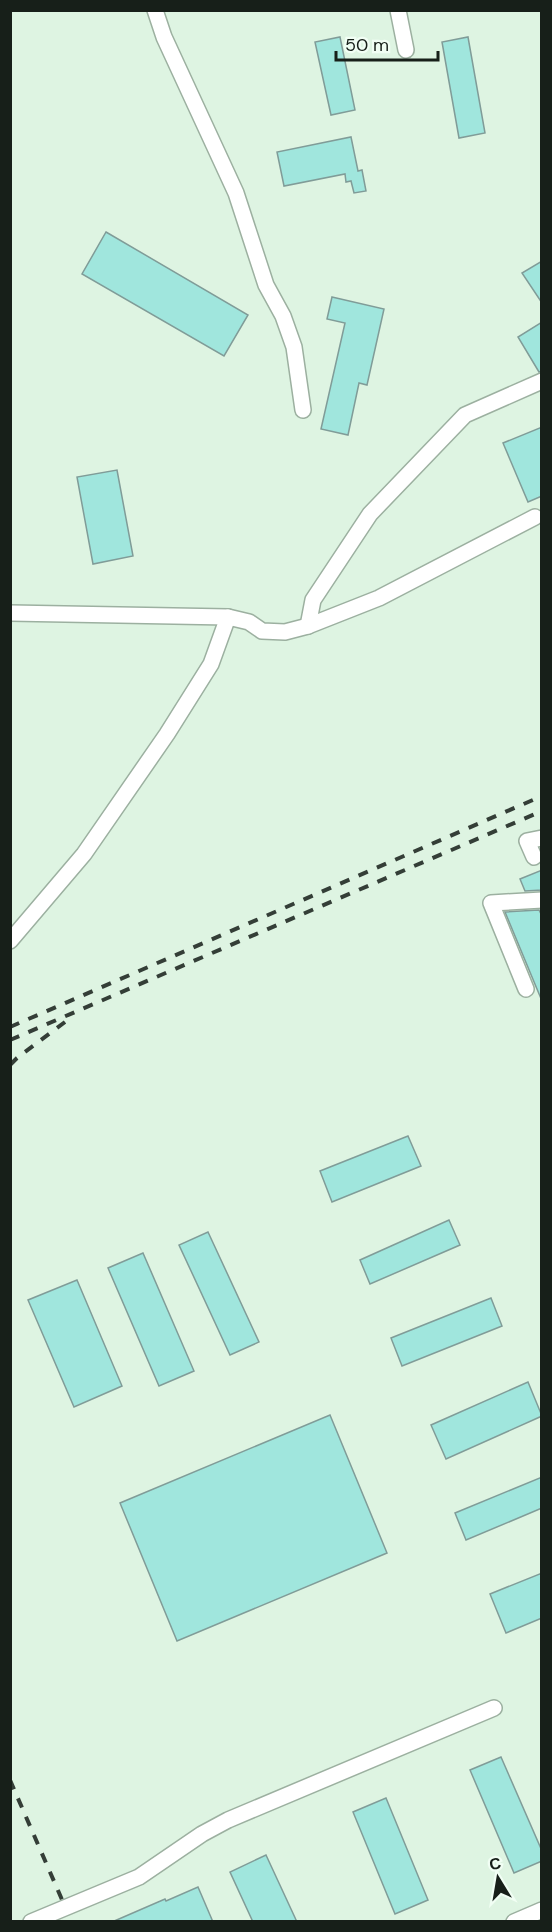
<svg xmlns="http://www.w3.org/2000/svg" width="552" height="1932" font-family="'DM Sans',sans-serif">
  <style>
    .building { fill: #a0e6dd; stroke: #809c98; stroke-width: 1.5 }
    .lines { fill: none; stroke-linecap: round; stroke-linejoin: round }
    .minor-casing { stroke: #9cb0a0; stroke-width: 18 }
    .minor { stroke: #fff; stroke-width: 15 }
    .rail { stroke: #343e37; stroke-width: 4; stroke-dasharray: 10 10; stroke-linecap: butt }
  </style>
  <rect width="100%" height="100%" fill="#def4e2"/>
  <g class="building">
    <path d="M340,37L355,110L331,115L315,42Z"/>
    <path d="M468,37L485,133L459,138L442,42Z"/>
    <path d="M351,137L358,171L362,170L366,191L354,193L351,181L346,182L345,174L284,186L277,152Z"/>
    <path d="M106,232L248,315L224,356L82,274Z"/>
    <path d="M542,261V303L522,273Z"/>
    <path d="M332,297L384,309L367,385L359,383L348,435L321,429L345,323L327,319Z"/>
    <path d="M542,322V371L539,372L518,337Z"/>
    <path d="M542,427V496L528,502L503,443Z"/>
    <path d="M117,470L133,556L93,564L77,477Z"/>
    <path d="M542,870V890L525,891L520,879Z"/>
    <path d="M539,910L542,916V1001L505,912Z"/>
    <path d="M408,1136L421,1166L332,1202L320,1171Z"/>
    <path d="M449,1220L460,1245L370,1284L360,1260Z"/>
    <path d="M208,1232L259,1342L230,1355L179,1245Z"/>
    <path d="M143,1253L194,1371L159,1386L108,1268Z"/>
    <path d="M77,1280L122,1386L74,1407L28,1300Z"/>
    <path d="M491,1298L502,1326L402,1366L391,1338Z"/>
    <path d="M528,1382L542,1416L446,1459L431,1425Z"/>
    <path d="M330,1415L387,1553L177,1641L120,1503Z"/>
    <path d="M542,1477V1508L466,1540L455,1513Z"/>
    <path d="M542,1573V1618L506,1633L490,1594Z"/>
    <path d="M501,1757L542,1851V1861L514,1873L470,1770Z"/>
    <path d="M386,1798L428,1900L395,1914L353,1812Z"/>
    <path d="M266,1855L297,1922H253L230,1872Z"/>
    <path d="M198,1887L213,1922H112L165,1899L166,1901Z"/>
  </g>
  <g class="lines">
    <g class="minor-casing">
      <g id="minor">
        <path d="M155,10L164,37L236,193L266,285L283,316L294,347L303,410"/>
        <path d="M398,10L406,50"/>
        <path d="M10,613L228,617L249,622L262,631L285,632L308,626L379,598L535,517"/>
        <path d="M308,626L313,600L370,514L465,415L542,381"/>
        <path d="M534,857L527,841L542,838"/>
        <path d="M10,941L84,854L167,734L211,664L228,617"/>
        <path d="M526,989L491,903L542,900"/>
        <path d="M31,1922L139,1877L202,1834L228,1820L494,1708"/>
        <path d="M514,1922L542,1910"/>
      </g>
    </g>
    <use href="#minor" class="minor"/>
    <g class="rail">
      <path d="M10,1027L542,796"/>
      <path d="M10,1040L542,811"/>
      <path d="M10,1065L17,1058L65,1022"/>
      <path d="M10,1780L63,1902"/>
    </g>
  </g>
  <rect width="552" height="1932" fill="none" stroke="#171f19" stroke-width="24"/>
  <g transform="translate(498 1878) rotate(349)" stroke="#f1fef4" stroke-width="4.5" paint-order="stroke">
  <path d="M0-4.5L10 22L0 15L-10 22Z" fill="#171f19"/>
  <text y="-9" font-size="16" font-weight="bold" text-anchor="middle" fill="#171f19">С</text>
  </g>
  <path d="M336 51v9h102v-9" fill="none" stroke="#171f19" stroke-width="3"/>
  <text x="345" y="51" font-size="18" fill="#171f19" stroke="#f1fef4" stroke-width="4.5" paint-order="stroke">50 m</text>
</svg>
